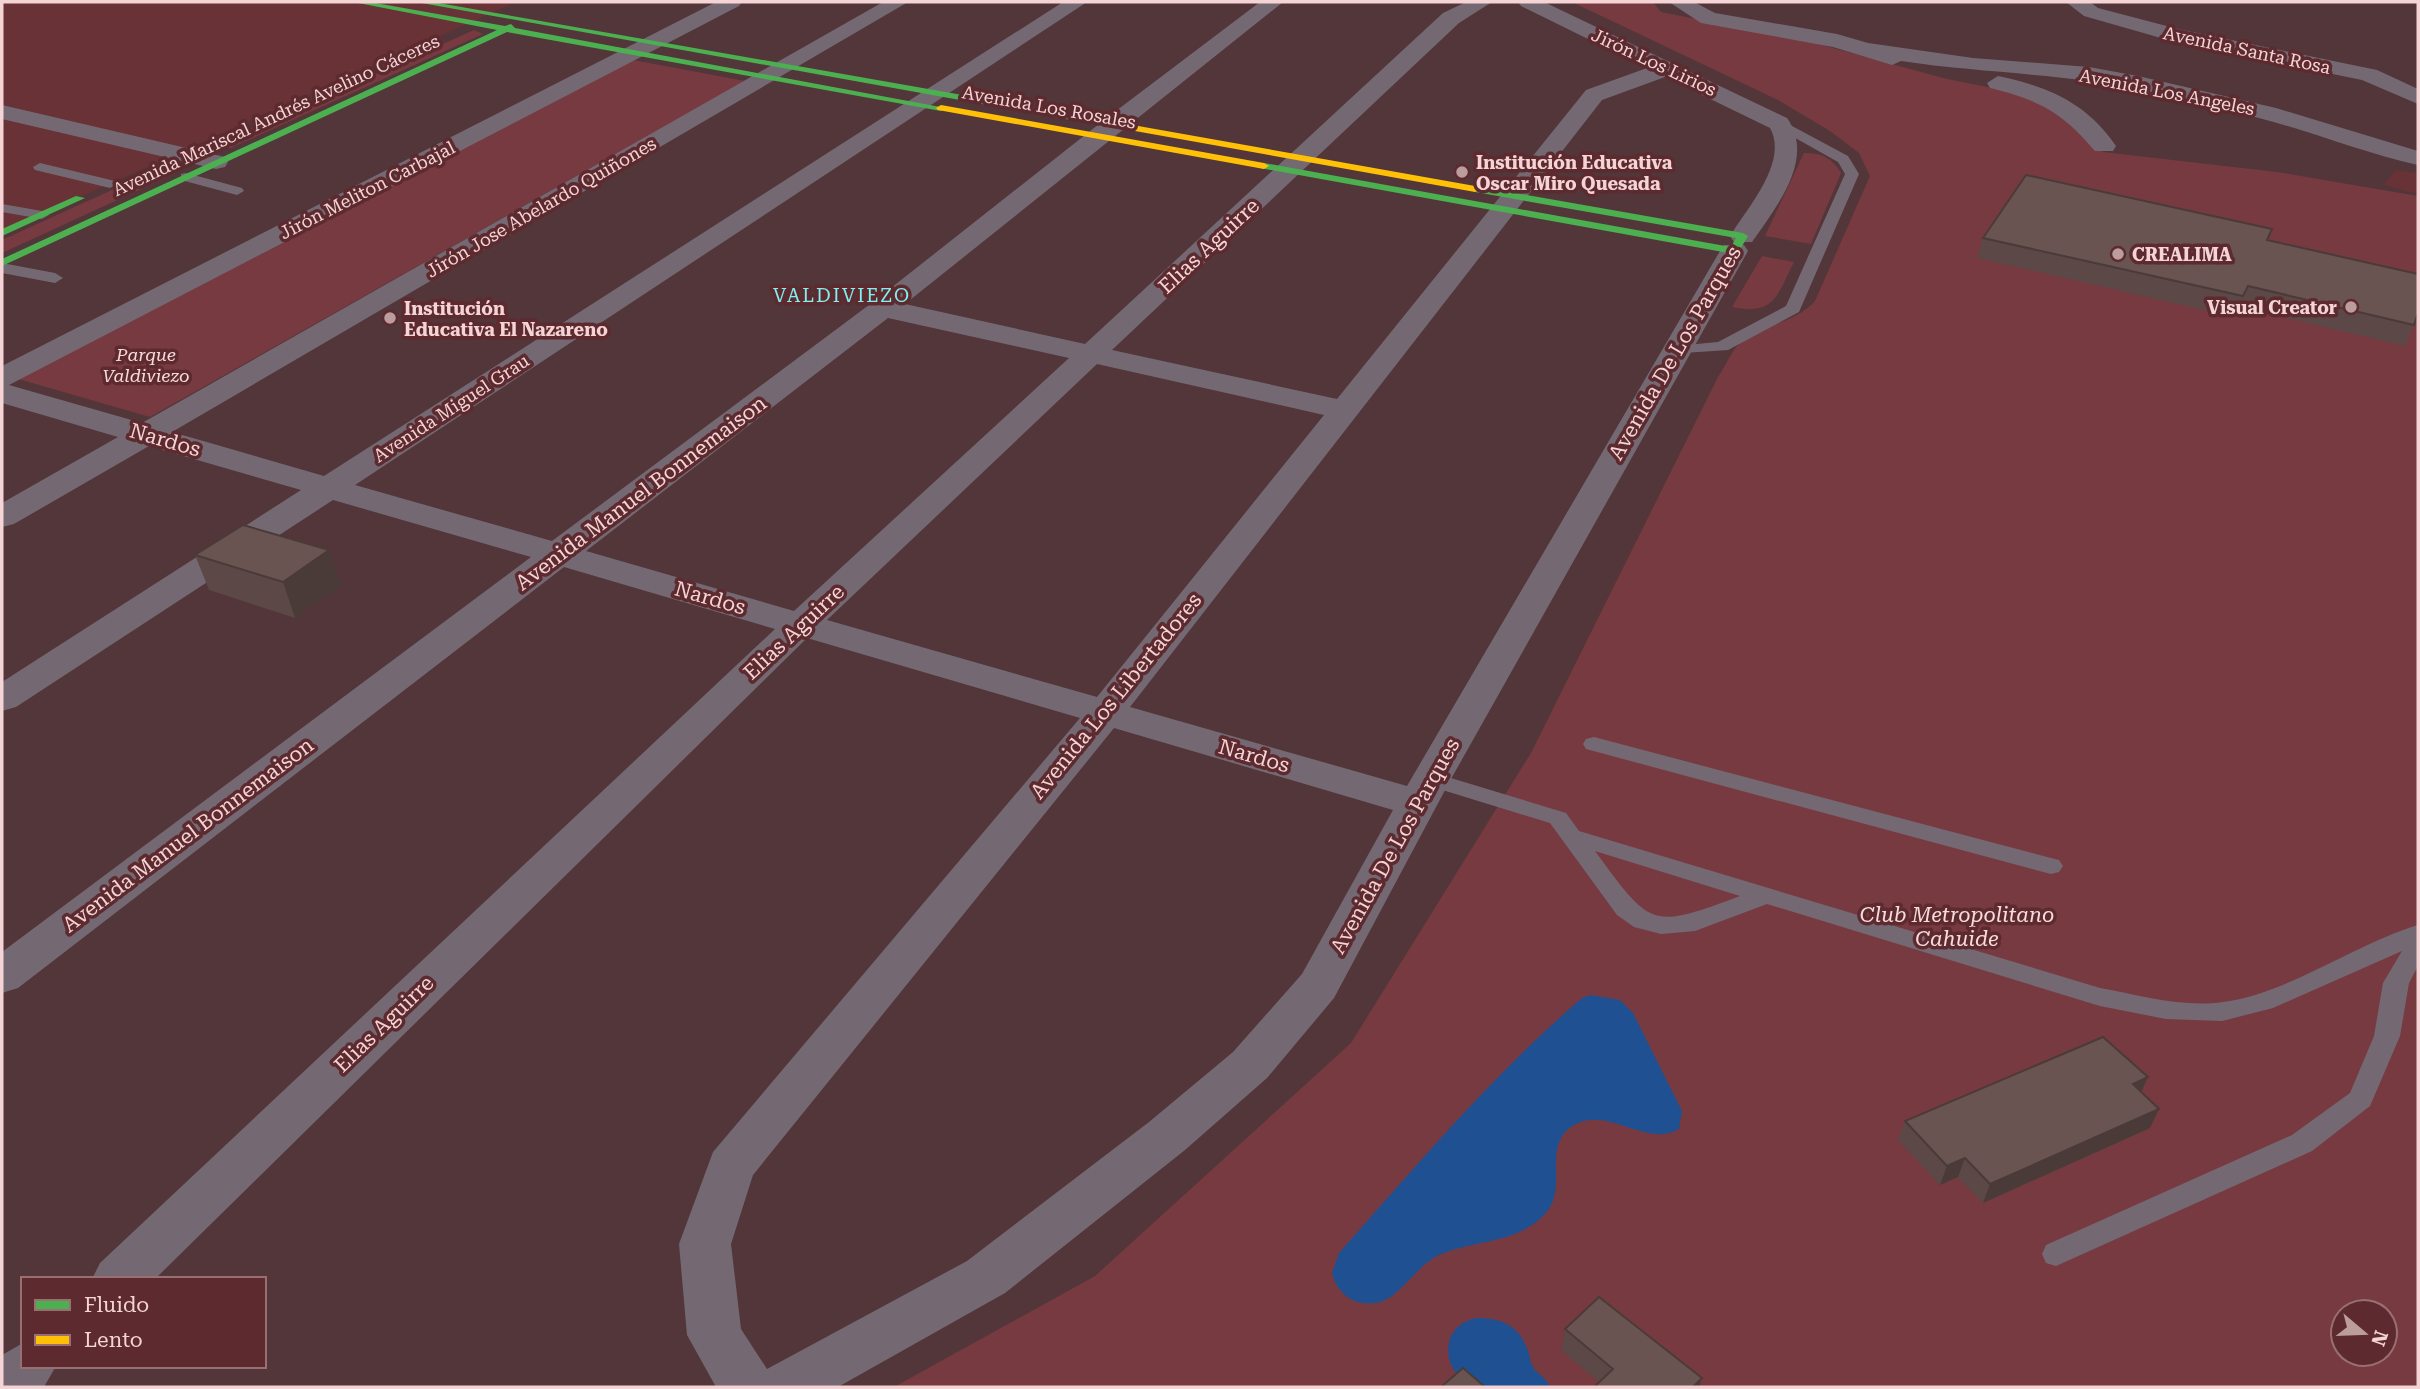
<svg xmlns="http://www.w3.org/2000/svg" width="2420" height="1389" font-family="'Roboto Serif',serif">
  <style>
    .built { fill: #683236 }
    .green { fill: #783a41; fill-rule: evenodd }
    .water { fill: #1f5192 }
    .lines { fill: none; stroke-linecap: round; stroke-linejoin: round }
    .lane { fill: #746973; fill-rule: evenodd }
    .street { fill: #746973; fill-rule: evenodd }
    .fast { fill: #4caf50; fill-rule: evenodd }
    .slow { fill: #ffc107; fill-rule: evenodd }
    .wall { fill: #5b4847 }
    .shaded-wall { fill: #4a3b39 }
    .building { fill: #6a5452; stroke: #4a3b39; stroke-width: 2 }
    .poi-dot { fill: #bc9d9e; stroke: #5d2b2f; stroke-width: 2.5 }
    .labels { text-anchor: middle; dominant-baseline: central; stroke-width: 7; stroke-linejoin: round; paint-order: stroke }
    .far-street-label { font-size: 18px; fill: #f5d4d5; stroke: #5d2b2f }
    .far-poi-label { font-size: 18px; font-weight: bold; fill: #f5d4d5; stroke: #5d2b2f; text-anchor: start }
    .far-park-label { font-size: 18px; font-style: italic; fill: #f8dbdc; stroke: #5d2b2f }
    .far-neighbourhood-label { font-size: 19px; letter-spacing: 2px; fill: #83efef; stroke: #5d2b2f }
    .street-label { font-size: 21px; fill: #f5d4d5; stroke: #5d2b2f }
    .park-label { font-size: 21px; font-style: italic; fill: #f8dbdc; stroke: #5d2b2f }
  </style>
  <rect width="100%" height="100%" fill="#523639"/>
  <g class="built">
    <path d="M2,2H516L2,232Z"/>
    <path d="M2396,170L2418,173V194L2384,185Z"/>
  </g>
  <g class="green">
    <path d="M1572,2H1653L1661,12L1815,43L1943,78L2011,92L2052,108L2103,152L2277,172L2418,196V1387H894L1095,1276L1351,1043L1531,753L1718,377C1725,367 1731,352 1739,344C1762,323 1795,324 1815,301L1870,176L1859,153L1830,131L1778,100ZM2343,1312H2385V1354H2343Z"/>
    <path d="M474,30L483,34L231,148L212,147Z"/>
    <path d="M633,60L745,81L150,417L15,378Z"/>
    <path d="M1804,153C1822,153 1832,158 1841,173L1811,244L1765,236Z"/>
    <path d="M158,169L176,173L2,253V240Z"/>
    <path d="M1762,256L1794,262C1777,295 1775,316 1732,307Z"/>
  </g>
  <g class="water">
    <path d="M1591,995L1620,1000L1633,1013L1682,1111L1679,1129C1644,1149 1607,1103 1571,1127C1542,1147 1569,1189 1545,1214C1516,1245 1472,1239 1437,1256C1414,1268 1398,1301 1375,1303C1353,1306 1337,1293 1332,1273L1339,1253C1417,1165 1492,1075 1582,998Z"/>
    <path d="M1477,1318C1499,1318 1517,1324 1526,1346C1530,1352 1529,1360 1533,1367C1538,1375 1546,1377 1550,1387C1530,1387 1497,1389 1478,1387C1441,1378 1436,1325 1477,1318Z"/>
  </g>
  <g class="lines">
    <g class="lane">
      <path d="M1779,119L1848,156L1859,174L1799,312L1728,350L1669,354V348L1675,346L1718,342L1786,306L1845,174L1838,162L1774,126V120Z"/>
      <path d="M40,163L115,181L117,184L110,188L35,170L33,167Z"/>
      <path d="M186,173L242,188L244,191L237,195L181,180V174Z"/>
      <path d="M2,204L42,211L49,215L42,219L2,212Z"/>
      <path d="M2,263L55,273L63,278L55,283L2,273Z"/>
      <path d="M1594,737L2051,858L2059,860L2063,866L2059,872L2051,874L1586,749L1583,744L1586,739Z"/>
      <path d="M1431,772L1566,813L1579,831L2100,988C2139,995 2183,1008 2223,1002C2287,994 2355,944 2418,925V966L2409,983L2400,1036L2370,1106L2312,1151L2056,1266L2046,1263L2042,1254L2046,1245L2292,1135L2350,1093L2374,1036L2383,983L2402,951L2273,1008L2222,1021L2166,1019L2100,1006L1767,904L1695,931L1661,934L1634,927L1617,915L1550,823L1423,784L1420,779L1423,774ZM1595,851L1740,896C1650,930 1651,927 1595,851Z"/>
    </g>
    <g class="street">
      <path d="M716,2H742L739,6L9,385L142,423L883,2H908L172,432L324,476L1063,2H1087L355,485L552,541L877,299L1104,120L1260,2H1283L905,304L1085,344L1443,13L1466,2H1492L1459,23L1112,350L1337,399L1586,90L1647,68L1521,6L1518,2H1544L1787,118C1816,159 1776,207 1752,242H1734L1730,236C1747,208 1789,162 1770,128L1665,77L1602,100L1130,707L1407,786L1720,251L1724,245H1744L1748,251L1451,779L1334,998L1267,1078L1185,1150L1005,1293L838,1387H716L687,1335L679,1244L713,1152L1080,718L807,638L155,1279H92L100,1263L775,629L564,567L18,988L2,993V952L531,557L333,500L16,707L2,711V682L301,490L149,446L14,524L2,527V503L118,437L2,403V366ZM888,318L1069,358L794,611L586,551ZM1097,364L1324,415L1097,697L827,620ZM1114,728L1393,810L1302,974L1233,1052L1149,1122L967,1261L767,1369L741,1329L731,1244L753,1175Z"/>
      <path d="M1669,2H1694L1715,13L1837,34L1868,43L1973,58L2089,67L2138,76L2276,108L2418,151V165C2364,153 2313,132 2259,118C2220,108 2180,99 2140,90C2061,73 1980,73 1901,61L1892,65L1833,47L1701,23Z"/>
      <path d="M2066,2H2090L2098,8L2178,29L2377,70L2418,89V104L2362,80L2175,42L2084,16Z"/>
      <path d="M1998,76C2047,86 2087,103 2116,146L2113,151H2095C2062,112 2039,100 1990,88L1987,83Z"/>
      <path d="M2,105L225,157L228,162L225,167L216,169L2,119Z"/>
      <path d="M23,1343V1366H56L44,1387H2V1355Z"/>
    </g>
    <g class="fast">
      <path d="M353,2H370L505,26L511,24L515,28L946,108L941,111L507,32L2,266V259L497,30Z"/>
      <path d="M416,2H433L1082,116L1087,119L1082,122Z"/>
      <path d="M1264,163L1731,247L1736,238L1475,192L1470,189L1475,186L1743,233L1748,236L1738,253L1734,254L1260,168L1259,166Z"/>
      <path d="M76,196L85,198L2,236V229Z"/>
    </g>
    <g class="slow">
      <path d="M941,105L1264,163L1269,166L1264,169L938,110L936,108Z"/>
      <path d="M1082,116L1475,186L1480,189L1475,192L1079,121L1077,119Z"/>
    </g>
  </g>
  <g class="wall">
    <path d="M1983,238L2268,240L2418,313L2405,346L2240,307L2235,317L1977,258Z"/>
    <path d="M329,550L341,585L295,618L209,590L195,555Z"/>
    <path d="M2141,1092L2150,1128L1983,1203L1958,1177L1940,1185L1898,1140L1905,1121Z"/>
    <path d="M1565,1329L1699,1387L1599,1382L1561,1350Z"/>
  </g>
  <g class="shaded-wall">
    <path d="M329,550L341,585L295,618L283,582Z"/>
    <path d="M2148,1077L2139,1097L2133,1084Z"/>
    <path d="M2159,1109L2150,1128L1983,1203L1990,1184Z"/>
    <path d="M1965,1158L1958,1177L1940,1185L1947,1166Z"/>
    <path d="M1702,1378L1699,1387H1693Z"/>
  </g>
  <g class="building">
    <path d="M2026,175L2272,229L2267,240L2418,274V313L2414,325L2248,286L2243,296L1983,238Z"/>
    <path d="M243,525L329,550L283,582L195,555Z"/>
    <path d="M2103,1037L2148,1077L2133,1084L2159,1109L1990,1184L1965,1158L1947,1166L1905,1121Z"/>
    <path d="M1599,1297L1702,1378L1693,1387H1594L1613,1369L1565,1329Z"/>
    <path d="M1463,1368L1485,1387H1441Z"/>
  </g>
  <g class="poi-dot">
    <circle cx="1462" cy="172" r="7"/>
    <circle cx="2118" cy="254" r="7"/>
    <circle cx="2351" cy="307" r="7"/>
    <circle cx="390" cy="318" r="7"/>
  </g>
  <g class="labels">
    <g class="far-street-label">
      <text transform="translate(2247 50) rotate(12)">Avenida Santa Rosa</text>
      <text transform="translate(1654 62) rotate(25)">Jirón Los Lirios</text>
      <text transform="translate(2167 92) rotate(11)">Avenida Los Angeles</text>
      <text transform="translate(1049 107) rotate(10)">Avenida Los Rosales</text>
      <text transform="translate(276 115) rotate(-25)">Avenida Mariscal Andrés Avelino Cáceres</text>
      <text transform="translate(367 190) rotate(-27)">Jirón Meliton Carbajal</text>
      <text transform="translate(541 207) rotate(-30)">Jirón Jose Abelardo Quiñones</text>
      <text transform="translate(451 408) rotate(-33)">Avenida Miguel Grau</text>
    </g>
    <g class="far-poi-label">
      <text x="1476" y="162">Institución Educativa<tspan x="1476" dy="21">Oscar Miro Quesada</tspan></text>
      <text x="2132" y="254">CREALIMA</text>
      <text x="2337" y="307" text-anchor="end">Visual Creator</text>
      <text x="404" y="308">Institución<tspan x="404" dy="21">Educativa El Nazareno</tspan></text>
    </g>
    <g class="far-park-label">
      <text x="146" y="354">Parque<tspan x="146" dy="21">Valdiviezo</tspan></text>
    </g>
    <g class="far-neighbourhood-label">
      <text x="842" y="295">VALDIVIEZO</text>
    </g>
    <g class="street-label">
      <text transform="translate(1209 246) rotate(-43)">Elias Aguirre</text>
      <text transform="translate(1675 353) rotate(-60)">Avenida De Los Parques</text>
      <text transform="translate(165 440) rotate(16)">Nardos</text>
      <text transform="translate(641 493) rotate(-37)">Avenida Manuel Bonnemaison</text>
      <text transform="translate(710 598) rotate(16)">Nardos</text>
      <text transform="translate(794 632) rotate(-43)">Elias Aguirre</text>
      <text transform="translate(1116 696) rotate(-51)">Avenida Los Libertadores</text>
      <text transform="translate(1254 756) rotate(16)">Nardos</text>
      <text transform="translate(188 835) rotate(-37)">Avenida Manuel Bonnemaison</text>
      <text transform="translate(1395 846) rotate(-61)">Avenida De Los Parques</text>
      <text transform="translate(384 1024) rotate(-44)">Elias Aguirre</text>
    </g>
    <g class="park-label">
      <text x="1957" y="915">Club Metropolitano<tspan x="1957" dy="24">Cahuide</tspan></text>
    </g>
  </g>
  <rect width="2420" height="1389" fill="none" stroke="#f5d4d5" stroke-width="7"/>
  <rect x="21" y="1277" width="245" height="91" fill="#5d2b2f" stroke="#9a6f71" stroke-width="2"/>
  <rect x="35" y="1300" width="35" height="10" fill="#4caf50" stroke="#9a6f71" stroke-width="2"/>
  <text x="84" y="1312" font-size="21" fill="#f5d4d5">Fluido</text>
  <rect x="35" y="1335" width="35" height="10" fill="#ffc107" stroke="#9a6f71" stroke-width="2"/>
  <text x="84" y="1347" font-size="21" fill="#f5d4d5">Lento</text>
  <g transform="translate(2364 1333) rotate(109)"><circle r="33" fill="#5d2b2f" stroke="#9a6f71" stroke-width="2"/>
  <path d="M0-5L12 26L0 18L-12 26Z" fill="#bc9d9e"/>
  <text y="-10" font-size="19" font-weight="bold" text-anchor="middle" fill="#f5d4d5">N</text>
  </g>
</svg>
